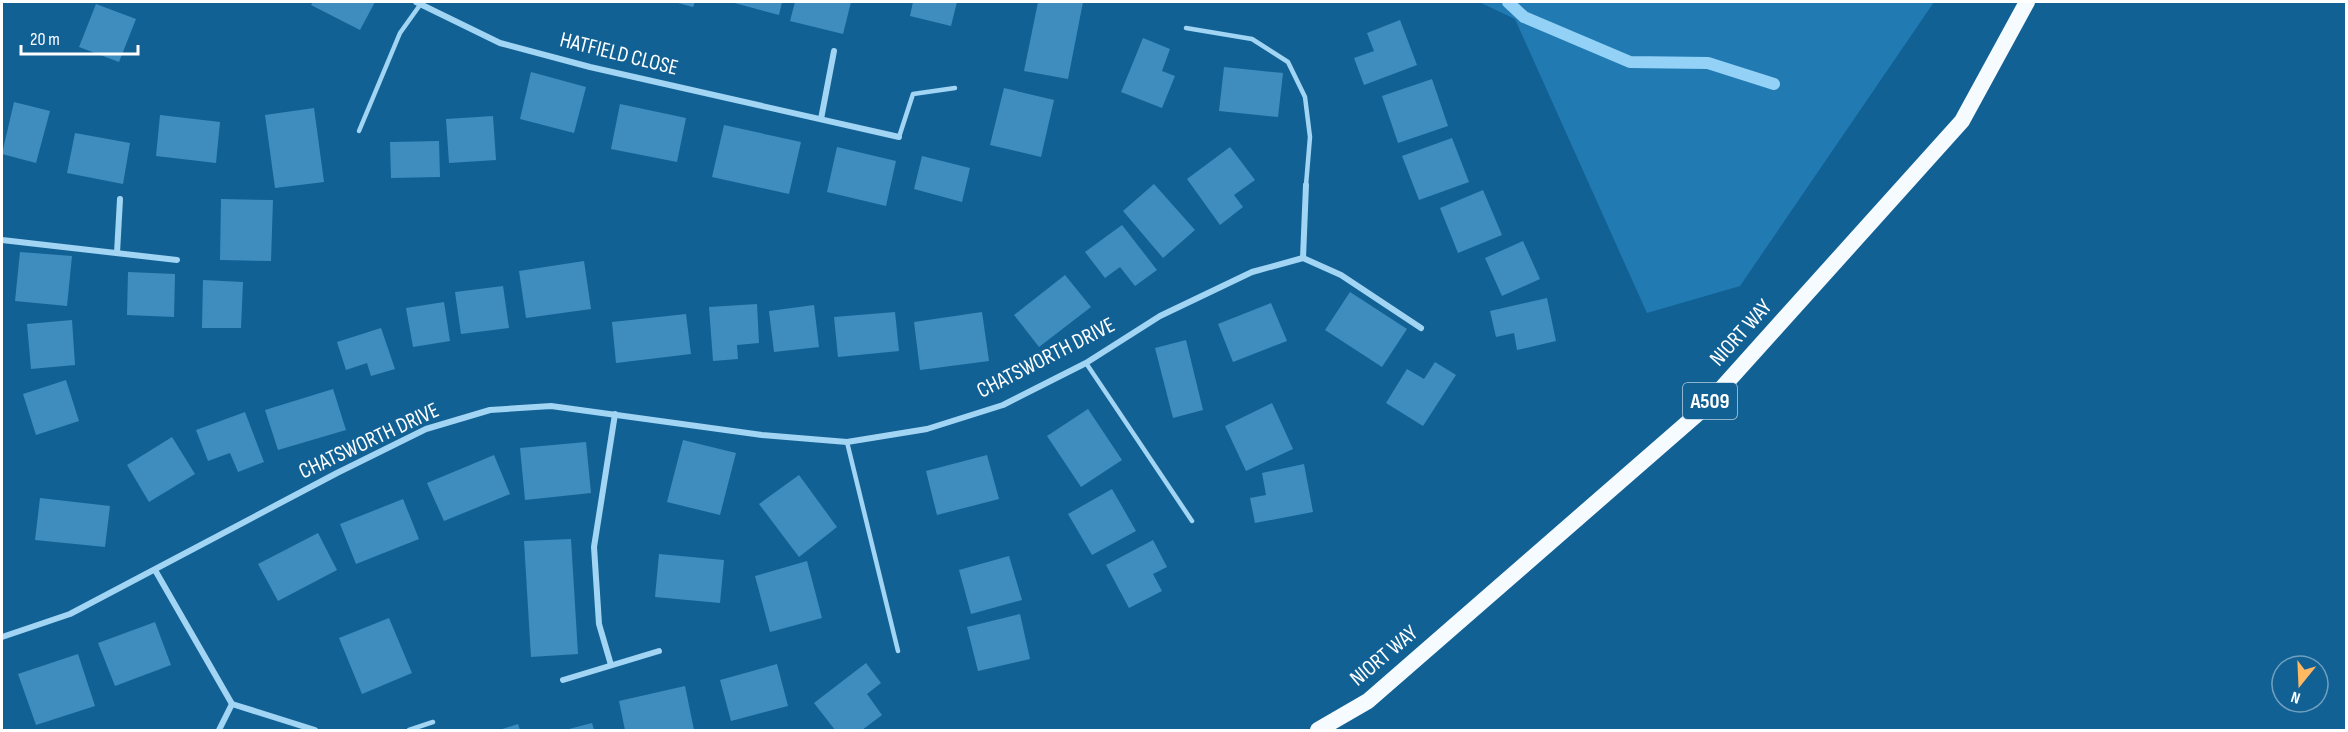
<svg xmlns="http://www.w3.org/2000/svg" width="2348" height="732" font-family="'Sofia Sans Condensed',sans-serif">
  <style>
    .green { fill: #217bb2 }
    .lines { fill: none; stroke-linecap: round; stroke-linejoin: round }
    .stream { stroke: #93d1f6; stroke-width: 12 }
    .building { fill: #3f8dbe }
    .service { stroke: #a2d4f3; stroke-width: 4.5 }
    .minor { stroke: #a2d4f3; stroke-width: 6 }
    .trunk { stroke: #f6fbff; stroke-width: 16 }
    .labels { text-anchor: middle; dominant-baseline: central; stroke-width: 6; stroke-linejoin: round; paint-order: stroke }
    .shield { fill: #126195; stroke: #b8d0df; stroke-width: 1.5 }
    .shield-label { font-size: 21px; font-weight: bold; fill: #fff }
    .street-label { font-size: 22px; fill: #fff; stroke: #126195 }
  </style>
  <rect width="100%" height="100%" fill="#126195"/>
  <path class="green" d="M1479,2H1934L1740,286L1647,313L1515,19Z"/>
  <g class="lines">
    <path class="stream" d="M1508,2L1524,17L1630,62L1708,63L1774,84"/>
  </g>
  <g class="building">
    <path d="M313,2H375L360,30L311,5Z"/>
    <path d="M674,2H695L693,7Z"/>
    <path d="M731,2H782L779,15Z"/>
    <path d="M795,2H851L843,34L790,21Z"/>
    <path d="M913,2H957L951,26L910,16Z"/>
    <path d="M1038,2H1083L1068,79L1024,71Z"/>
    <path d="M96,4L136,19L119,62L79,47Z"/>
    <path d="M1400,20L1417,65L1364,85L1354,58L1374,51L1367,33Z"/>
    <path d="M1143,38L1170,49L1162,71L1175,76L1162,108L1121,92Z"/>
    <path d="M1224,67L1283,73L1278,117L1219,111Z"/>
    <path d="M531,72L586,87L574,133L520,119Z"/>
    <path d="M1432,79L1448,126L1398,143L1382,96Z"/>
    <path d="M1004,88L1054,100L1041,157L990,145Z"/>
    <path d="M14,102L50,111L36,163L2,154Z"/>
    <path d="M620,104L686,118L677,162L611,149Z"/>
    <path d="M314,108L324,182L275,188L265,115Z"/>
    <path d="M160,115L220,122L216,163L156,156Z"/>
    <path d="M493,116L496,160L449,163L446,119Z"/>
    <path d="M724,125L801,142L789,194L712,177Z"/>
    <path d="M75,133L130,143L123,184L67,173Z"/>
    <path d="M1452,138L1469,182L1419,200L1402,156Z"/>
    <path d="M439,141L440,177L391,178L390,142Z"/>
    <path d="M837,147L896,161L886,206L827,192Z"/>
    <path d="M1230,147L1255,180L1234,195L1243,207L1220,225L1187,179Z"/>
    <path d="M922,156L970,168L962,202L914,189Z"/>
    <path d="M1154,184L1195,230L1163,258L1123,211Z"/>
    <path d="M1483,190L1502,235L1458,253L1440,208Z"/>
    <path d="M221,199L273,200L271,261L220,260Z"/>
    <path d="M1122,225L1157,270L1135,286L1120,267L1105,278L1085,252Z"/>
    <path d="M1523,241L1540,279L1502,296L1485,258Z"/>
    <path d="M20,252L72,256L67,306L15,301Z"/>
    <path d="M584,261L591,309L526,318L519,271Z"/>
    <path d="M128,272L175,274L174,317L127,315Z"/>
    <path d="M1065,275L1091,307L1039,347L1014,315Z"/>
    <path d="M203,280L243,282L241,328H202Z"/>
    <path d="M503,286L509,328L461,334L455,292Z"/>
    <path d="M1350,292L1407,329L1382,367L1325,330Z"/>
    <path d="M1547,298L1556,341L1517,350L1514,333L1496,337L1490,311Z"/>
    <path d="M444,302L450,341L413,347L406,308Z"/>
    <path d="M1271,303L1287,341L1233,362L1218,324Z"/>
    <path d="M757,304L759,343L737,345L738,359L713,361L709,307Z"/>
    <path d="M814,305L819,347L774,352L769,311Z"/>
    <path d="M895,312L899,351L838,357L834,317Z"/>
    <path d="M982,312L989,361L920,370L914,322Z"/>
    <path d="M686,314L691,354L616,363L612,322Z"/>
    <path d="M72,320L75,365L31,369L27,324Z"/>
    <path d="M381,328L395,369L371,376L367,363L346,370L337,342Z"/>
    <path d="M1186,340L1203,410L1173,418L1155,348Z"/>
    <path d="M1435,362L1456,375L1423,426L1386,403L1407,369L1424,379Z"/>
    <path d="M66,380L79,421L36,435L23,394Z"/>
    <path d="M333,389L346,430L278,450L265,410Z"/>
    <path d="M1272,403L1293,449L1246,471L1225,426Z"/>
    <path d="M1088,409L1122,460L1081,487L1047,436Z"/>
    <path d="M245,412L264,462L238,472L230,453L208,461L196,430Z"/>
    <path d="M172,437L195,474L149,502L127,465Z"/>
    <path d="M683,440L736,453L720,515L667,502Z"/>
    <path d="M586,442L591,493L525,500L520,448Z"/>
    <path d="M494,455L510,494L444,521L427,483Z"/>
    <path d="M987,455L999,499L937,515L926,471Z"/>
    <path d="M1304,464L1313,512L1255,523L1250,498L1266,495L1262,473Z"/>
    <path d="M799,475L837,527L799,557L759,504Z"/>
    <path d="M1112,489L1136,531L1092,555L1068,514Z"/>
    <path d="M40,498L110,506L105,547L35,540Z"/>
    <path d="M403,499L419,539L356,564L340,524Z"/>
    <path d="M318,533L337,570L278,601L258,564Z"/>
    <path d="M571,539L578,654L531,657L524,541Z"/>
    <path d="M1153,540L1167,567L1153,574L1162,591L1129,608L1106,565Z"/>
    <path d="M659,554L724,560L720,603L655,597Z"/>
    <path d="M1009,556L1022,600L971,614L959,570Z"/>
    <path d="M807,561L822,618L770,632L755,576Z"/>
    <path d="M1020,614L1030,659L978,671L967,627Z"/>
    <path d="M389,618L412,673L362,694L339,638Z"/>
    <path d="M155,622L171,665L115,686L98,643Z"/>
    <path d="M78,654L95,706L36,725L18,674Z"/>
    <path d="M866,663L881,683L867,694L882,715L862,730H835L814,703Z"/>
    <path d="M777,664L788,706L731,721L720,680Z"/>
    <path d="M685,686L694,730H625L619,701Z"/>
    <path d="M592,723L594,730H565Z"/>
    <path d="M518,724L520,730H499Z"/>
  </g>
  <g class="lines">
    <g class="service">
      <path d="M1186,28L1252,39L1288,62L1305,97L1310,137L1306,185"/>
      <path d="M359,131L400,33L420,5"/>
      <path d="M899,137L913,94L955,88"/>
      <path d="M1086,363L1192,521"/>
      <path d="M847,442L898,651"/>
      <path d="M409,730L433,722"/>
    </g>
    <g class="minor">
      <path d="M416,2L500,43L590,67L899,137"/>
      <path d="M821,119L834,51"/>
      <path d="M2,240L177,260"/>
      <path d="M117,253L120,199"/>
      <path d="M1303,258L1306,185"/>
      <path d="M155,570L232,704L315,730"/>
      <path d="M2,637L70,614L337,473L426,429L490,410L551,406L762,435L847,442L927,429L1003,405L1086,363L1160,316L1252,272L1303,258L1341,275L1421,328"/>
      <path d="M611,665L599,624L594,547L615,414"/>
      <path d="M563,680L659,651"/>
      <path d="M219,730L232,704"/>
    </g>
    <path class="trunk" d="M1318,730L1368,701L1702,410L1962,121L2027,2"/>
  </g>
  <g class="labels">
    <rect class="shield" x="1683" y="383" width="54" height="36" rx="4.5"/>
    <g class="shield-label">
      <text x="1710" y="401">A509</text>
    </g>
    <g class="street-label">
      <text transform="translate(619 54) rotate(14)">HATFIELD CLOSE</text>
      <text transform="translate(1741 333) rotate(-48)">NIORT WAY</text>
      <text transform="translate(1046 358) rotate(-27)">CHATSWORTH DRIVE</text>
      <text transform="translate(369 441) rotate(-25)">CHATSWORTH DRIVE</text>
      <text transform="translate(1384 656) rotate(-40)">NIORT WAY</text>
    </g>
  </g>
  <rect width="2348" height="732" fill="none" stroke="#ffffff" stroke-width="6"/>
  <g transform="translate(2300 684) rotate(198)"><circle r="28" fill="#126195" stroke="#71a0bf" stroke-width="1.5"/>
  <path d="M0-4.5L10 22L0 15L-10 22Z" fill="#ffb963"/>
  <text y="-9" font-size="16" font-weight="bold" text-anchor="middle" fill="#ffffff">N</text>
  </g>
  <path d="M21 45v9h117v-9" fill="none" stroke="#ffffff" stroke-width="3"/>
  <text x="30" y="45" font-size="18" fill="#ffffff" stroke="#126195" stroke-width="4.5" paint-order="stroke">20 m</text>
</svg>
